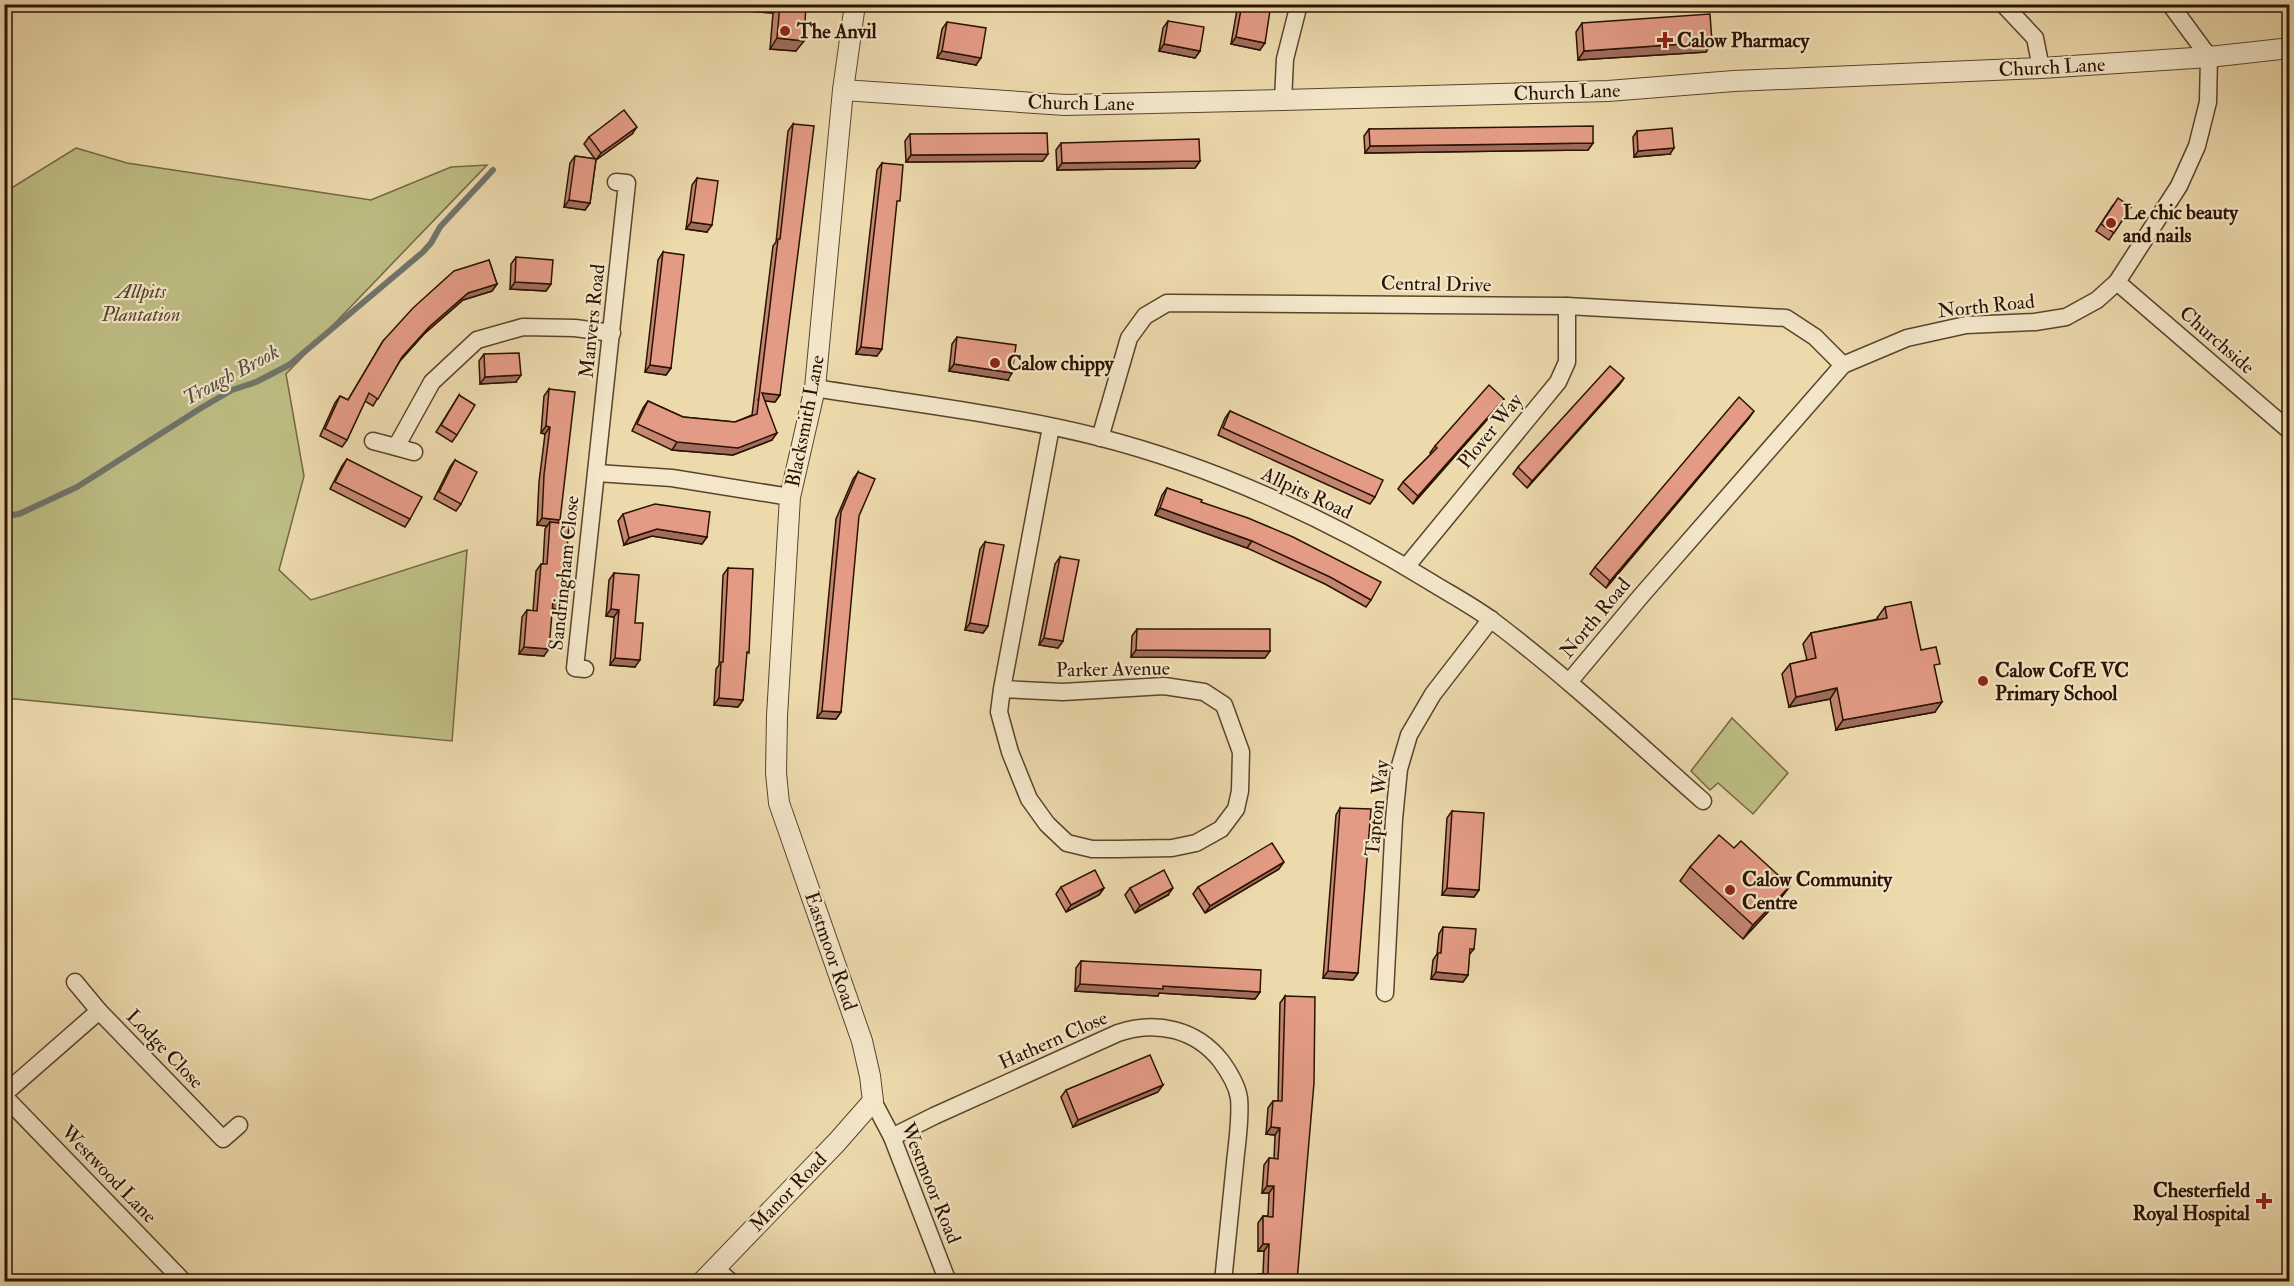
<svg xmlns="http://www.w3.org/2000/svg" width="2294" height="1286" font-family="'IM FELL Double Pica',serif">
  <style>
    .green { fill: #bebe85; stroke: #746842; stroke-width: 1.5 }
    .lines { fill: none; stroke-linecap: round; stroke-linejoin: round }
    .stream { stroke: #6f756c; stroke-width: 6 }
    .minor-casing { stroke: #5a442b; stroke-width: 19 }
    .tertiary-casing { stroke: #5a442b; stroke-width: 22 }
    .minor { stroke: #f3e6c9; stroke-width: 16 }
    .tertiary { stroke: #f3e6c9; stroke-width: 20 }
    .wall { fill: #c48572; stroke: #2a1300; stroke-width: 1.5 }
    .shaded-wall { fill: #a06c5d; stroke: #2a1300; stroke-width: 1.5 }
    .building { fill: #e49b85; stroke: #2a1300; stroke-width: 1.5 }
    .poi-dot { fill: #8f2418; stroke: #f3e6c9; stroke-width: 2 }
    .labels { text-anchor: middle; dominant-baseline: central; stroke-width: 4.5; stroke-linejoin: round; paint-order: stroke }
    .poi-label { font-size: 20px; font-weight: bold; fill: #2a1300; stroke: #f3e6c9; text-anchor: start }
    .street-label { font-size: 20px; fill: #2a1300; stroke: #f3e6c9 }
    .park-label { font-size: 20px; font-style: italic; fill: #564628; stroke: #f3e6c9 }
    .water-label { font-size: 21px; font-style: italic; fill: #524c3f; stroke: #f3e6c9 }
  </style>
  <rect width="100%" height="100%" fill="#ecd9ac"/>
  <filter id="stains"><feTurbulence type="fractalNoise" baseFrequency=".00333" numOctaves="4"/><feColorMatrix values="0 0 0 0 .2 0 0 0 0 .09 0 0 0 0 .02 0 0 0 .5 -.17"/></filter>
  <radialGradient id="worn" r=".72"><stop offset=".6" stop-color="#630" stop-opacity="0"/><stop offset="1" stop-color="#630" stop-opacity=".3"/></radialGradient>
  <g class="green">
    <path d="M76,148L127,163L371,200L451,167L487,165L286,374L304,476L279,570L311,600L467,550L452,741L5,698V192Z"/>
    <path d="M1732,718L1788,773L1753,814L1718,783L1710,790L1691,771Z"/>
  </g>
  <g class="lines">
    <path class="stream" d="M4,516L19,514L77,487L201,408L232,390L256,382L289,365L423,252L431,243L440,227L493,170"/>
    <g class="minor-casing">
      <g id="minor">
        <path d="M2003,4L2035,38L2041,68"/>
        <path d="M1283,100L1285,59L1299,4"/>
        <path d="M2117,282L2290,431"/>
        <path d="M815,388C909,403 1006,414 1098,437C1212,466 1329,519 1429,581C1450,594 1473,606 1493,621C1567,677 1634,740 1703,801"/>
        <path d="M1100,438L1129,338L1145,316L1167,303L1567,306L1786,318L1815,337L1843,365"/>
        <path d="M373,441L396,447"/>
        <path d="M414,452L396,447L432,382L477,340L523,327L575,328L612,333"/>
        <path d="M597,473L672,478L790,497"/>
        <path d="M1406,567L1558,382L1567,362V306"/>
        <path d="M585,669L575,668L627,183L616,182"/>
        <path d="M1569,682L1641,596L1843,365L1907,338L1966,325L2035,322L2066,317L2097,300L2117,282L2179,186L2197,146L2208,102L2209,57L2170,4"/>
        <path d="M1002,689L1063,692L1164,686L1204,692L1224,705L1241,752L1240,791L1236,809L1221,829L1196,843L1172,848L1118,849H1092L1067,843L1047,824L1029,799L1010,752L999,712L1002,689L1051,427"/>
        <path d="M75,982L99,1011"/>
        <path d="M1385,993L1394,819L1399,769L1409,735L1433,694L1491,619"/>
        <path d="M4,1094L99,1011L223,1139L239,1125"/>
        <path d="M4,1096L184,1282"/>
        <path d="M873,1101L892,1137L948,1282"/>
        <path d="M892,1137L934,1116L1118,1033C1156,1020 1196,1029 1221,1061C1229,1072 1237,1085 1239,1098C1241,1119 1237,1142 1235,1163C1231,1202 1227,1242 1223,1282"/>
        <path d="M715,1268L731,1282"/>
      </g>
    </g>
    <g class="tertiary-casing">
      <g id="tertiary">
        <path d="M843,90L1065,105L1283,100L1608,91L1734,81L2041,68L2209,57L2290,48"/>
        <path d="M702,1282L837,1142L873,1101L870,1076L862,1041L779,803L776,773L777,716L790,497L815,388L843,90L855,4"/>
      </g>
    </g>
    <use href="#minor" class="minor"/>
    <use href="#tertiary" class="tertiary"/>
  </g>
  <g class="wall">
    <path d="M721,4H806L796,51L770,49L773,13L721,9Z"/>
    <path d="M1238,4H1271L1260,50L1231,44Z"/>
    <path d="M1168,21L1200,51L1195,58L1159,51L1163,28Z"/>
    <path d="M947,22L976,65L937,58L942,29Z"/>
    <path d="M1582,23L1712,42L1706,52L1578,60L1576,32Z"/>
    <path d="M793,124L780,395L775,402L765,401L772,440L733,455L672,450L632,431L643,408L648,401L683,417L735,422L752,415L773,246L776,242L788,131Z"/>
    <path d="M1369,129L1593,143L1588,150L1365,153L1364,136Z"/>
    <path d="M1637,131L1670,154L1634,157L1633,137Z"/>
    <path d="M632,134L596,160L590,203L585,210L564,207L570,163L575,156L595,159L584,144L589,137Z"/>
    <path d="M910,134L1043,161L906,162L905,141Z"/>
    <path d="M1061,143L1200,161L1195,168L1057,170L1056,150Z"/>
    <path d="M882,163L896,206L877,356L856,354L877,170Z"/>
    <path d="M697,178L707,232L686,229L692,185Z"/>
    <path d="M2113,205L2131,207L2109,240L2096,231Z"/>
    <path d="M663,252L671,368L666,375L645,372L658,260Z"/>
    <path d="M516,257L551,284L546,291L510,289L511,264Z"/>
    <path d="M489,260L497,284L492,291L463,300L424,334L400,361L373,406L365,401L347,440L342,447L320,436L335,403L340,396L348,400L383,341Z"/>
    <path d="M957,337L1008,380L949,371L952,344Z"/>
    <path d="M484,354L516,382L480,384L479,361Z"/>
    <path d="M1624,378L1619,385L1527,488L1513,474L1518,467Z"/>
    <path d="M549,389L563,602L558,609H552L544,656L519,654L522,617L527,610L533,611L536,571L541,564H543L545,529L547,526L537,525L539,482L545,434L541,433L544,396Z"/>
    <path d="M459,395L457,435L452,442L436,432Z"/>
    <path d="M1504,399L1499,406L1413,504L1398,489L1403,482L1431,454L1430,453L1435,446Z"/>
    <path d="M1230,411L1375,497L1370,504L1218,435L1225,418Z"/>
    <path d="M1749,418L1606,588L1590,574L1595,567Z"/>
    <path d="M347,459L410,519L405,527L330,489L342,466Z"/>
    <path d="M455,460L461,504L456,511L434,499L450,467Z"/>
    <path d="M858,472L841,712L836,719L817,718L836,519L853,479Z"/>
    <path d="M1167,488L1201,502L1371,600L1366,607L1325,584L1247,548L1155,515L1162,495Z"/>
    <path d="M623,514L707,537L702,544L652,536L624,545L618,521Z"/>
    <path d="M985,542L988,626L983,633L965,630L980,549Z"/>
    <path d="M1060,557L1063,641L1058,648L1039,645L1055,564Z"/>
    <path d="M728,568L746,656L743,700L738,707L714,705L716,669L719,665L723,575Z"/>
    <path d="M614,573L635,623V667L610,665L614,617L606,616L609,580Z"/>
    <path d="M1885,607L1921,650L1935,670V712L1836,730L1830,699L1789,707L1782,674L1790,664L1807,660L1803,644L1811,633L1878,619L1877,618Z"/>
    <path d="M1137,629L1265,658L1131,657L1132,636Z"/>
    <path d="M1340,808L1358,973L1353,980L1323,978L1336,815Z"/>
    <path d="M1452,811L1479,890L1474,897L1442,895L1447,818Z"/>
    <path d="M1734,848L1790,886L1780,899L1743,939L1680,881L1690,867Z"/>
    <path d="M1279,869L1205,913L1193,894L1198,887Z"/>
    <path d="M1061,887L1104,888L1099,895L1066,912L1056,894Z"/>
    <path d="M1130,888L1168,895L1135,913L1125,895Z"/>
    <path d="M1443,927L1474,949L1469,955L1468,975L1463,982L1431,979L1433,960L1437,954L1439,934Z"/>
    <path d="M1081,961L1260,992L1255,999L1159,993L1158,996L1075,991L1076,968Z"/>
    <path d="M1285,996L1297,1281H1253L1258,1274H1263L1264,1251H1258V1223L1263,1216H1268L1269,1193H1262L1264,1165L1269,1158L1274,1159L1275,1135L1266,1134L1268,1108L1273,1101H1278L1280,1003Z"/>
    <path d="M1066,1090L1158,1092L1073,1127L1061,1097Z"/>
  </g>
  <g class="shaded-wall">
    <path d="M724,4H779L773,13L721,9Z"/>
    <path d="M1236,37L1265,43L1260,50L1231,44Z"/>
    <path d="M777,38L804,41L796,51L770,49Z"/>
    <path d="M1712,42L1706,52L1578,60L1584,51Z"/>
    <path d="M1164,44L1200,51L1195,58L1159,51Z"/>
    <path d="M942,51L981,58L976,65L937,58Z"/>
    <path d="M637,127L632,134L596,160L601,153Z"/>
    <path d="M1593,143L1588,150L1365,153L1370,146Z"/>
    <path d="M1674,148L1670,154L1634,157L1638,151Z"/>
    <path d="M1048,154L1043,161L906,162L911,155Z"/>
    <path d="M1200,161L1195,168L1057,170L1062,163Z"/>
    <path d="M569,200L590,203L585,210L564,207Z"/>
    <path d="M691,222L712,225L707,232L686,229Z"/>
    <path d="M515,282L551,284L546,291L510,289Z"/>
    <path d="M497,284L492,291L463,300L424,334L397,364L402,357L429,327L468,293Z"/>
    <path d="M861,347L882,349L877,356L856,354Z"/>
    <path d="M954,364L1012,373L1008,380L949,371Z"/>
    <path d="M650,365L671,368L666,375L645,372Z"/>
    <path d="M521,375L516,382L480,384L485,377Z"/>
    <path d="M1624,378L1619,385L1527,488L1532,481Z"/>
    <path d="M762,393L780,395L775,402L758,400Z"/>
    <path d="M1504,399L1499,406L1413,504L1418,496Z"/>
    <path d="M1754,411L1749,418L1606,588L1610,581Z"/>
    <path d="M546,426L550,427L545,434L541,433Z"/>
    <path d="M777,433L772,440L733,455L672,450L677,442Z"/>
    <path d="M1160,508L1252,541L1247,548L1155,515Z"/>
    <path d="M542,518L560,520L555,527L550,522L547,526L537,525Z"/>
    <path d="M657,529L707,537L702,544L652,536L624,545L629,538Z"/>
    <path d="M553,601L563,602L558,609L548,608Z"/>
    <path d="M611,609L619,610L614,617L606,616Z"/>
    <path d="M970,623L988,626L983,633L965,630Z"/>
    <path d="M1044,638L1063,641L1058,648L1039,645Z"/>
    <path d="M524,647L549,649L544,656L519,654Z"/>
    <path d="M1136,650L1270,651L1265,658L1131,657Z"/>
    <path d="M615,658L640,660L635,667L610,665Z"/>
    <path d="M1837,688L1830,699L1789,707L1796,697Z"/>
    <path d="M719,698L743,700L738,707L714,705Z"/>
    <path d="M1942,702L1935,712L1836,730L1843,720Z"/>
    <path d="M822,711L841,712L836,719L817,718Z"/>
    <path d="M1284,862L1279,869L1205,913L1210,906Z"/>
    <path d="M1790,886L1780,899L1743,939L1753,925Z"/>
    <path d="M1104,888L1099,895L1066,912L1071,905Z"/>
    <path d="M1173,888L1168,895L1135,913L1140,906Z"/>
    <path d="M1447,888L1479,890L1474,897L1442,895Z"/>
    <path d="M1328,971L1358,973L1353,980L1323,978Z"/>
    <path d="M1436,972L1468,975L1463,982L1431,979Z"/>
    <path d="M1080,984L1163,986L1260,992L1255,999L1159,993L1158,996L1075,991Z"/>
    <path d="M1163,1085L1158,1092L1073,1127L1078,1120Z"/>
    <path d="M1271,1127L1280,1128L1275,1135L1266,1134Z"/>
    <path d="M1267,1186H1274L1269,1193H1262Z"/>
    <path d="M1263,1244H1269L1264,1251H1258Z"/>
  </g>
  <g class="building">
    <path d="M780,4H806L804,41L777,38Z"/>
    <path d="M1242,4H1271L1265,43L1236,37Z"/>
    <path d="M1710,14L1712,42L1584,51L1582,23Z"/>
    <path d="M1168,21L1204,27L1200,51L1164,44Z"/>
    <path d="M947,22L986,28L981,58L942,51Z"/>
    <path d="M624,110L637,127L601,153L589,137Z"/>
    <path d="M793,124L814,126L780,395L762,393L777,433L738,448L677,442L637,424L648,401L683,417L735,422L757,414L778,239H780Z"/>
    <path d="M1593,126V143L1370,146L1369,129Z"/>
    <path d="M1672,128L1674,148L1638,151L1637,131Z"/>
    <path d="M1047,133L1048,154L911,155L910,134Z"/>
    <path d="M1199,139L1200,161L1062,163L1061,143Z"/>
    <path d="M575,156L596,159L590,203L569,200Z"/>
    <path d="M882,163L903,165L900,201H897L882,349L861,347Z"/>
    <path d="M697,178L718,181L712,225L691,222Z"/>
    <path d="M2118,198L2131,207L2114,233L2101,224Z"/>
    <path d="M663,252L684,255L671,368L650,365Z"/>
    <path d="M516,257L553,260L551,284L515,282Z"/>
    <path d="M489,260L497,284L468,293L429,327L402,357L378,399L369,393L347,440L325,429L340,396L348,400L383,341L413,308L454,271Z"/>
    <path d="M957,337L1016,345L1012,373L954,364Z"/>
    <path d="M519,353L521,375L485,377L484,354Z"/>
    <path d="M1610,366L1624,378L1532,481L1518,467Z"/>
    <path d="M1489,385L1504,399L1418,496L1403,482L1437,448L1435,446Z"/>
    <path d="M549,389L575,392L560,520L542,518L544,475L550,427L546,426Z"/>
    <path d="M459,395L475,405L457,435L441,425Z"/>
    <path d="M1739,397L1754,411L1610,581L1595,567Z"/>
    <path d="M1230,411L1383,480L1375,497L1223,428Z"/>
    <path d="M347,459L422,497L410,519L335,482Z"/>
    <path d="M455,460L477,472L461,504L439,492Z"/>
    <path d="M858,472L875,479L859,516L841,712L822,711L841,512Z"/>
    <path d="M1167,488L1202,500L1201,502L1248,518L1293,537L1381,582L1371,600L1330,577L1252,541L1160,508Z"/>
    <path d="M655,504L710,512L707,537L657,529L629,538L623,514Z"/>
    <path d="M550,522L569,524L563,602L553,601L549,649L524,647L527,610L537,611L541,564H547Z"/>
    <path d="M985,542L1004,545L988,626L970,623Z"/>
    <path d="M1060,557L1079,560L1063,641L1044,638Z"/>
    <path d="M728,568L753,569L749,653L747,652L743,700L719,698L721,662H723Z"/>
    <path d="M614,573L639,575L635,623H643L640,660L615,658L619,610L611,609Z"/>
    <path d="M1911,602L1921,650L1936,647L1940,664L1934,665L1942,702L1843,720L1837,688L1796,697L1790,664L1816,658L1811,633L1887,618L1885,607Z"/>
    <path d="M1137,629H1270V651L1136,650Z"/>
    <path d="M1340,808L1371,809L1358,973L1328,971Z"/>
    <path d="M1452,811L1484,813L1479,890L1447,888Z"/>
    <path d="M1719,835L1734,848L1741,841L1790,886L1753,925L1690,867Z"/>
    <path d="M1272,843L1284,862L1210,906L1198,887Z"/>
    <path d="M1095,870L1104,888L1071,905L1061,887Z"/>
    <path d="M1164,870L1173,888L1140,906L1130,888Z"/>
    <path d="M1443,927L1476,929L1474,949H1470L1468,975L1436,972L1438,953H1441Z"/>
    <path d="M1081,961L1261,970L1260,992L1163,986V989L1080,984Z"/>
    <path d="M1285,996L1315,997L1314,1083L1297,1281H1257L1258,1274H1268L1269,1244H1263V1216L1273,1217L1274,1186H1267L1269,1158L1278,1159L1280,1128L1271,1127L1273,1101H1282Z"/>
    <path d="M1150,1055L1163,1085L1078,1120L1066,1090Z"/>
  </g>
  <g class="poi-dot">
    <circle cx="785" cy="31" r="6"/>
    <path d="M1662 31h6v6h6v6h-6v6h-6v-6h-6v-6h6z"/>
    <circle cx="2111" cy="223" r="6"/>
    <circle cx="995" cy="363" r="6"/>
    <circle cx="1983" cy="681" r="6"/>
    <circle cx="1730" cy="890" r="6"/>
    <path d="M2261 1192h6v6h6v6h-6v6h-6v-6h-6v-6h6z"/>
  </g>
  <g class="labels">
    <g class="poi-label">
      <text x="797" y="31">The Anvil</text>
      <text x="1677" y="40">Calow Pharmacy</text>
      <text x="2123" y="212">Le chic beauty<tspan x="2123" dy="23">and nails</tspan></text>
      <text x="1007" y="363">Calow chippy</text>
      <text x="1995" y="670">Calow CofE VC<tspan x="1995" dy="23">Primary School</tspan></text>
      <text x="1742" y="879">Calow Community<tspan x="1742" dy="23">Centre</tspan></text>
      <text x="2250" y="1190" text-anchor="end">Chesterfield<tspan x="2250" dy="23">Royal Hospital</tspan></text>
    </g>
    <g class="street-label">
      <text transform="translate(2052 67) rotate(-3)">Church Lane</text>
      <text transform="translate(1567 92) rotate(-2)">Church Lane</text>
      <text transform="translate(1081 103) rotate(1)">Church Lane</text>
      <text transform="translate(1436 284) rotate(1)">Central Drive</text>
      <text transform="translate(1986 306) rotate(-6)">North Road</text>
      <text transform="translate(592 321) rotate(-84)">Manvers Road</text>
      <text transform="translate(2217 340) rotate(41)">Churchside</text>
      <text transform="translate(805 421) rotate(-79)">Blacksmith Lane</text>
      <text transform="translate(1490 431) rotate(-51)">Plover Way</text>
      <text transform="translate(1307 493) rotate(25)">Allpits Road</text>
      <text transform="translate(564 573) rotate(-84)">Sandringham Close</text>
      <text transform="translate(1595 618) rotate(-50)">North Road</text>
      <text transform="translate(1113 669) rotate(-1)">Parker Avenue</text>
      <text transform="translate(1377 808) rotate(-84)">Tapton Way</text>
      <text transform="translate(831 951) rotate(71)">Eastmoor Road</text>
      <text transform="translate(1053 1040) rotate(-24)">Hathern Close</text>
      <text transform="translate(165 1049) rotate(46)">Lodge Close</text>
      <text transform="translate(109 1174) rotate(46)">Westwood Lane</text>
      <text transform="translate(931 1183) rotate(68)">Westmoor Road</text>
      <text transform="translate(788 1192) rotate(-46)">Manor Road</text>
    </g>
    <g class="park-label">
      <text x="141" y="291">Allpits<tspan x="141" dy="23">Plantation</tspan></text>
    </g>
    <g class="water-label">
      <text transform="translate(231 375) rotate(-28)">Trough Brook</text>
    </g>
  </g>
  <rect width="2294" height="1286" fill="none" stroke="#ecd9ac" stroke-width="24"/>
  <rect x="6" y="6" width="2282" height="1274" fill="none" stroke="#2a1300" stroke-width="3"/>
  <rect x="12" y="12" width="2270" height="1262" fill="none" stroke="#2a1300" stroke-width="1.5"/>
  <rect width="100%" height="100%" filter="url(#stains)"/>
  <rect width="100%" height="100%" fill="url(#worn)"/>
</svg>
